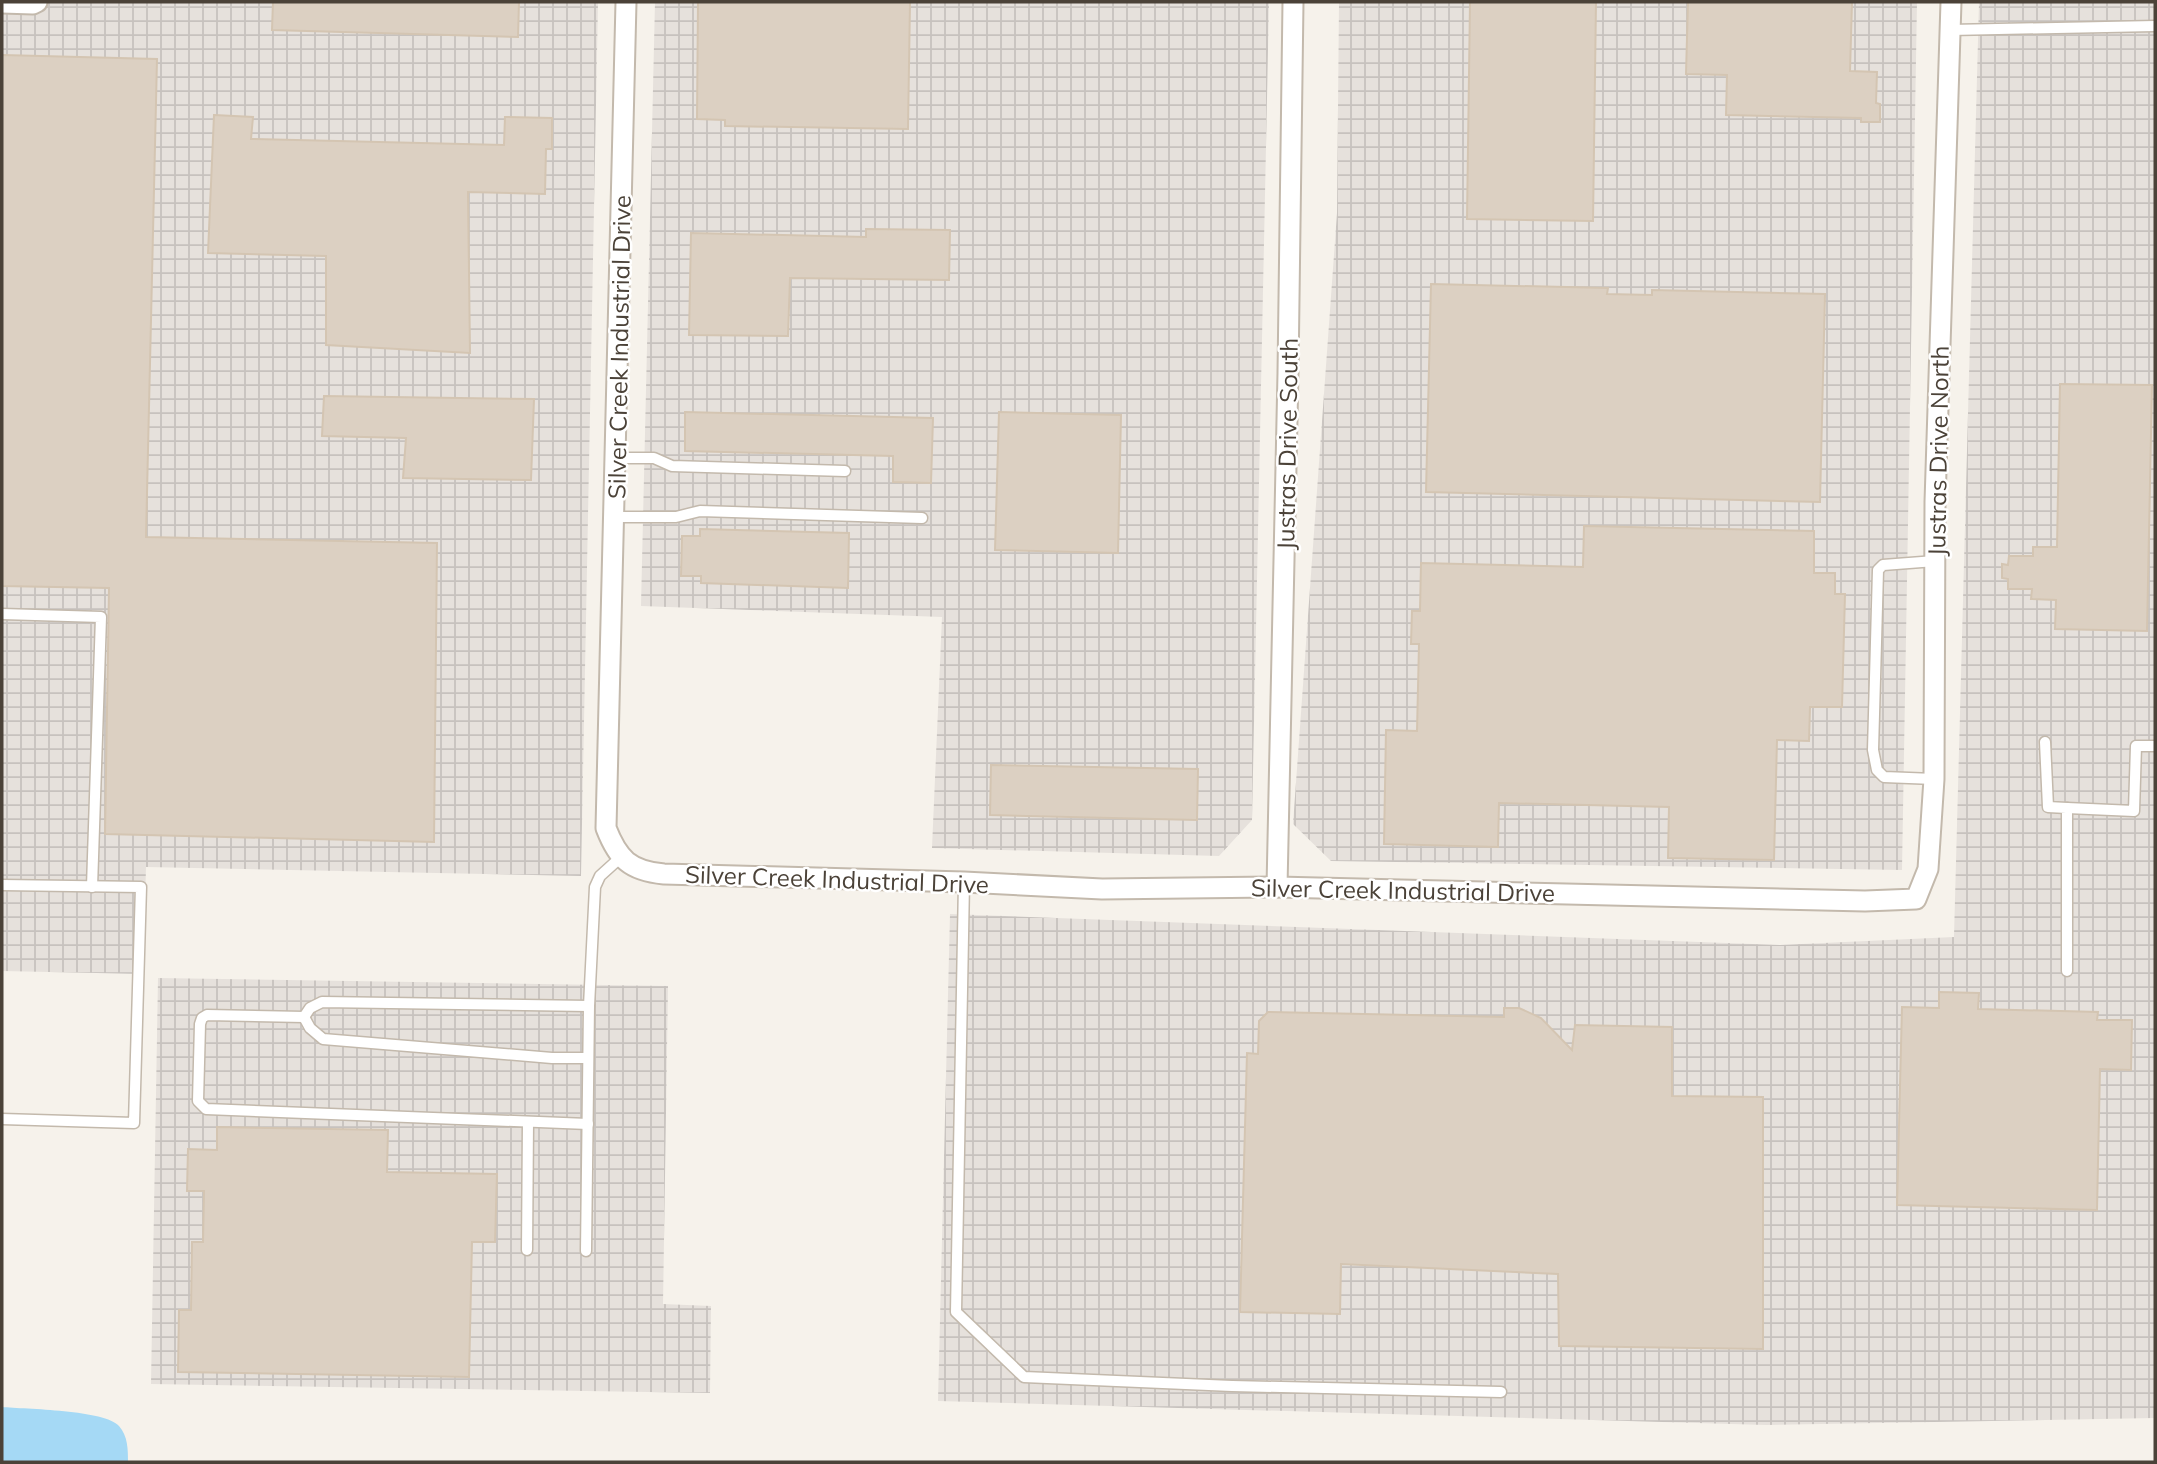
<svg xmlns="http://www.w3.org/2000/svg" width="2157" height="1464" font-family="Mulish,sans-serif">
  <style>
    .industrial { fill: url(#industrial-grid) }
    .water { fill: #a5d9f5 }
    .building { fill: #dcd0c2; stroke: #d4c5b2; stroke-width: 2 }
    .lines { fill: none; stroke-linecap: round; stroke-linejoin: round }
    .service-casing { stroke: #c3b9ac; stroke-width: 13 }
    .minor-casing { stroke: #c3b9ac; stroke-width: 23 }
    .service { stroke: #fff; stroke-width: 10 }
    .minor { stroke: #fff; stroke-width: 19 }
    .labels { text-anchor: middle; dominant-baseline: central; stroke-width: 5; stroke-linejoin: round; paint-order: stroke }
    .street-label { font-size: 24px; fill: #4b4238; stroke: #fff }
  </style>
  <defs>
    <pattern id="industrial-grid" width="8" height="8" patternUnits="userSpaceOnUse" patternTransform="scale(1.75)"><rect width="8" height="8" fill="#e6e1dc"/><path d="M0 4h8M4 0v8" fill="none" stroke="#c7c2be"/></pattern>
  </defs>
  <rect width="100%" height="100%" fill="#f6f2eb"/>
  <g class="industrial">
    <path d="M2,2H598L581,876L146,867L143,974L2,971Z"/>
    <path d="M655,2H1269L1252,820L1219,856L932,848L942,617L641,606Z"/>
    <path d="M1339,2H1917L1902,870L1331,861L1293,824L1337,213Z"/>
    <path d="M1979,2H2155V1418L1766,1425L938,1401L950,914L1780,945L1954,937Z"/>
    <path d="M158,978L668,986L663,1304L711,1306L710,1393L151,1384Z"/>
  </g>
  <path class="water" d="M2,1407C25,1409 106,1410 119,1426C128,1436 128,1450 128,1462H2Z"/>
  <g class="building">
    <path d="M273,2H519L518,37L272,30Z"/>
    <path d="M698,2H910L908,129L725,126V120L697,119Z"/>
    <path d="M1470,2H1596L1593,221L1467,219Z"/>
    <path d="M1688,2H1852L1850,71L1877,72L1876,103L1880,104V122H1861V118L1726,115L1727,75L1686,74Z"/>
    <path d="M2,55L157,59L146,537L437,543L434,842L105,834L109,588L2,586Z"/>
    <path d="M214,115L253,117L251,139L504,145L505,117L552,118V149H546L545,194L468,192L470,353L326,345V256L208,253Z"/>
    <path d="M866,229L950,230L949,280L790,278L788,336L689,335L691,233L866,237Z"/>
    <path d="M1431,284L1608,288L1607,294L1652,295V290L1825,294L1820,502L1426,492Z"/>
    <path d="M2060,384L2152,385L2147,631L2055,629L2056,600L2031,599L2032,589H2008V579L2002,578V564L2008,565L2009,556H2033V547H2057Z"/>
    <path d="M324,396L534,399L531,480L403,478L406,438L322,436Z"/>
    <path d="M685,412L933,418L931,483L893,482V456L685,451Z"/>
    <path d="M999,412L1121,415L1118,553L995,550Z"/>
    <path d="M1584,526L1814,531V573H1835V594H1845L1842,707H1810L1809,741L1777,740L1774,860L1668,858L1669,807L1499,803L1498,847L1384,844L1386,730L1417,731L1419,644H1411L1412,611H1420L1421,563L1583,567Z"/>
    <path d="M700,529L849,533L848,588L701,583V576H681L682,536H700Z"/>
    <path d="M991,765L1198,769L1197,820L990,815Z"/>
    <path d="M1939,992L1979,993L1978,1009L2098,1012L2097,1020H2132L2131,1070L2100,1069L2097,1210L1897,1205L1902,1007L1939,1008Z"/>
    <path d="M1504,1008H1519L1541,1018L1572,1050L1575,1025L1672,1027V1096L1763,1097V1349L1559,1346L1558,1274L1341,1264L1340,1314L1240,1312L1247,1053L1258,1054L1259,1021L1268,1012L1504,1017Z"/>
    <path d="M217,1127L388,1130L387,1172L497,1174L495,1242H472L469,1377L178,1372L179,1310H191L192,1242H203L204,1191H187L188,1149L217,1150Z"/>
  </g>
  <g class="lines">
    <g class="service-casing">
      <g id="service">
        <path d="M1950,30L2155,26"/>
        <path d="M616,458H654L672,466L845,471"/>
        <path d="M614,517H676L700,511L922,518"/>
        <path d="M2,614L101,617L92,887"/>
        <path d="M2045,742L2048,807L2067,808V971"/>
        <path d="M1934,779L1884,777L1877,770L1873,750L1878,570L1883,565L1935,561"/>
        <path d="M2067,808L2134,811L2136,746H2155"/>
        <path d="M964,882L956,1312L1024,1377L1232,1386L1501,1392"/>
        <path d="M2,885L141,887L134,1123L2,1119"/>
        <path d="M304,1017L310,1028L323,1039L552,1058H588"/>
        <path d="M588,1124L206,1109L198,1101L200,1024L202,1018L207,1015L304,1017L310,1008L322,1002L589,1006"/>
        <path d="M527,1250L528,1122"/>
        <path d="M586,1251L589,1006L595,887L600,876L621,857"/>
      </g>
    </g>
    <g class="minor-casing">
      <g id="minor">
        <path d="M626,2L606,828C618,859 630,871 664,874L964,882L1102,889L1277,887L1865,901L1916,899L1928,869L1934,779L1935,502L1951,2"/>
        <path d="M2,3L33,4L37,2"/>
        <path d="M1277,887L1288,373L1293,2"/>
      </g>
    </g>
    <use href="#service" class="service"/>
    <use href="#minor" class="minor"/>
  </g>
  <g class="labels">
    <g class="street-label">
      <text transform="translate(619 347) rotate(-89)">Silver Creek Industrial Drive</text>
      <text transform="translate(1287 444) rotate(-89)">Justras Drive South</text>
      <text transform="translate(1938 451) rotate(-89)">Justras Drive North</text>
      <text transform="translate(837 879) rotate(2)">Silver Creek Industrial Drive</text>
      <text transform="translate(1403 890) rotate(1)">Silver Creek Industrial Drive</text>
    </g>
  </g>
  <rect width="2157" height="1464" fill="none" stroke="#4b4238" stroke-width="7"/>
</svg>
